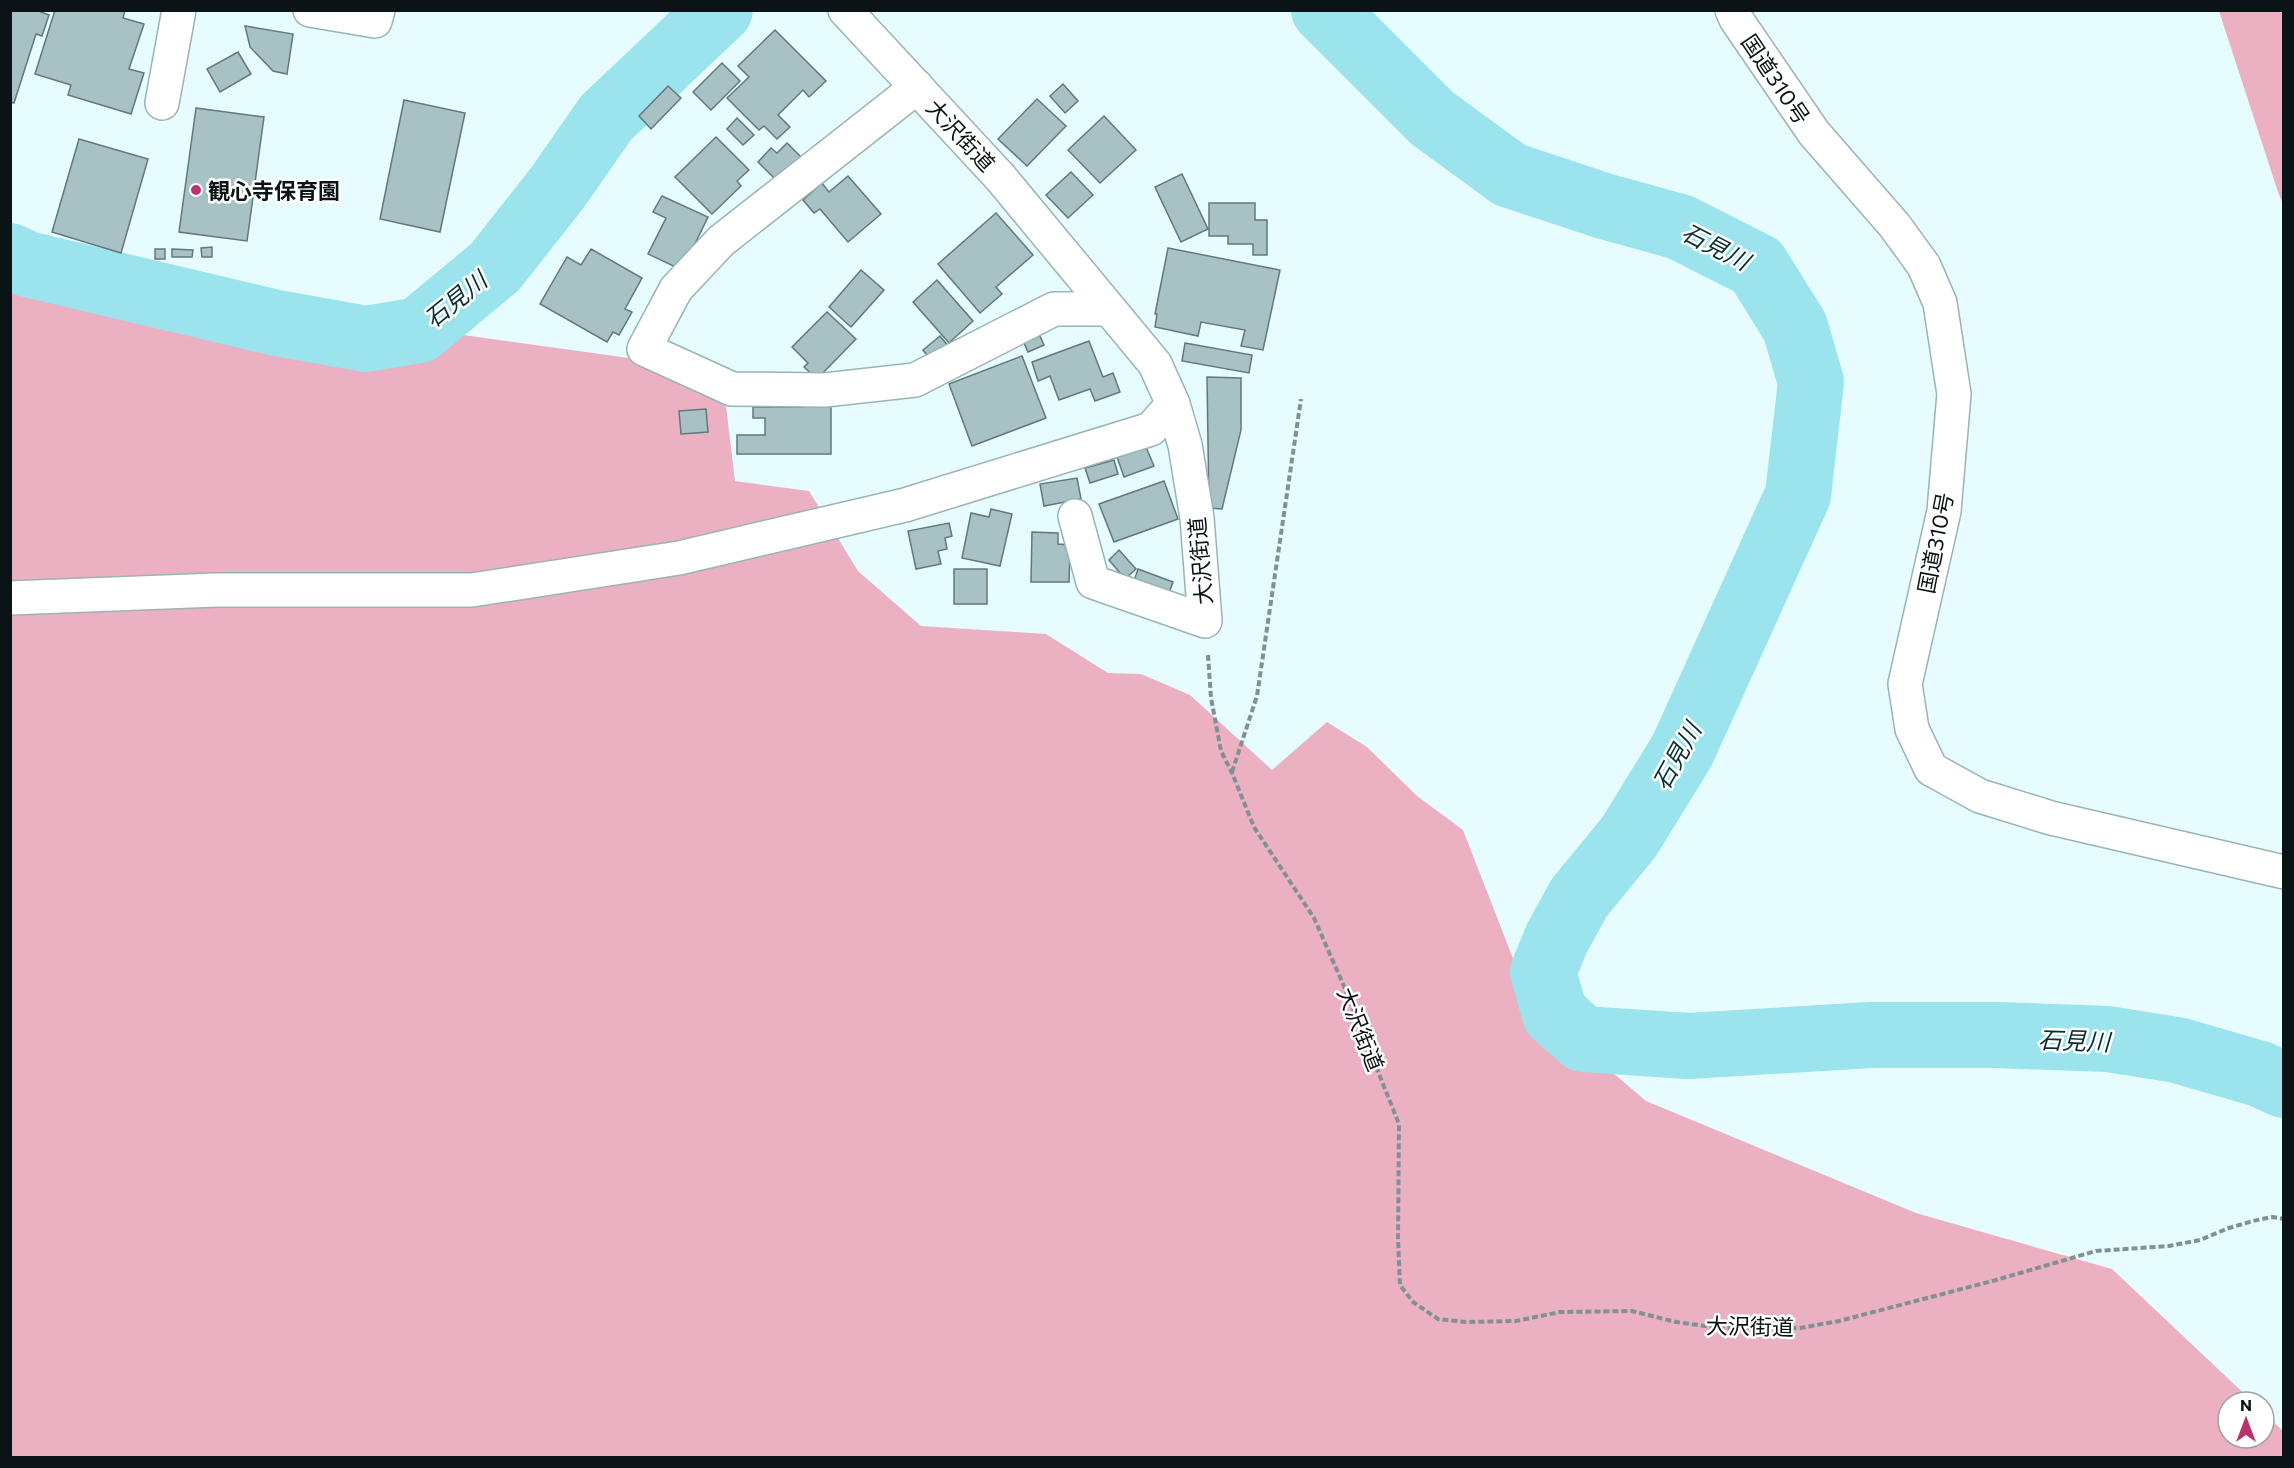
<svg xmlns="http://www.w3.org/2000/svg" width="2294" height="1468" font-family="Commissioner,'Noto Sans JP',sans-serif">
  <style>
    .forest { fill: #ecb0c3 }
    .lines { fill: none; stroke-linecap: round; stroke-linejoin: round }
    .river { stroke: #9be4ed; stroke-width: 66 }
    .building { fill: #a7c1c4; stroke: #61797c; stroke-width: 1.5 }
    .minor-casing { stroke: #9ab4b6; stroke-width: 36 }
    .highway-casing { stroke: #9ab4b6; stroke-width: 36 }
    .path { stroke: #819193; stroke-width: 4; stroke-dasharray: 6 3; stroke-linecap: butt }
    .minor { stroke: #fff; stroke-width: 33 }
    .highway { stroke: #fff; stroke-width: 33 }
    .poi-dot { fill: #bc326e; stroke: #fff; stroke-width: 2 }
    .labels { text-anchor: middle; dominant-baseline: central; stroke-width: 5; stroke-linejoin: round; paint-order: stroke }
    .street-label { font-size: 22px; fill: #0a1315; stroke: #fff }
    .poi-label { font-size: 22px; font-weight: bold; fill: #0a1315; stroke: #fff; text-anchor: start }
    .water-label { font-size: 24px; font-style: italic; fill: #0a2f33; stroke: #fff }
  </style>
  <rect width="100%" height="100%" fill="#e6fcfe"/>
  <g class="forest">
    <path d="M2219,11H2283V204L2278,192Z"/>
    <path d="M10,263L420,329L643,360L726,406L735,481L809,491L858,571L921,626L1046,634L1108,673L1141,674L1190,695L1272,770L1327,722L1367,747L1417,796L1463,830L1530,1002L1646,1101L1916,1213L2112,1269L2253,1402H2228V1438H2264V1413L2283,1431V1457H11Z"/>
  </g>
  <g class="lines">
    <g class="river">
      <path d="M1324,10L1432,118L1510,175L1604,206L1680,227L1757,266L1795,327L1811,382L1798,495L1682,751L1629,837L1579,898L1557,938L1543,972L1555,1014L1583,1039L1688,1046L1871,1035H1996L2108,1039L2177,1050L2260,1074L2284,1085"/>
      <path d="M10,256L27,264L277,323L366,339L419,330L495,267L558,187L606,118L720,10"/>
    </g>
  </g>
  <g class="building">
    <path d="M10,10H36L49,15L42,36L36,34L14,103L10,102Z"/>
    <path d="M55,10H125L123,18L144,24L129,69L144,73L131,114L68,95L71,85L35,74Z"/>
    <path d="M245,26L293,34L287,74L273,71L250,47Z"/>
    <path d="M775,30L826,81L809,97L803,90L778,115L790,127L777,139L764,126L759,130L727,98L749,77L738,66Z"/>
    <path d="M238,52L251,74L220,92L207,69Z"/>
    <path d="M722,63L740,81L711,110L693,92Z"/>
    <path d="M1063,84L1078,101L1065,113L1050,96Z"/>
    <path d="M668,86L681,98L651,129L639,116Z"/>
    <path d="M1037,99L1066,126L1027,166L998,139Z"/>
    <path d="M404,100L465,113L440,232L380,219Z"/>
    <path d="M196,108L264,117L247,241L179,232Z"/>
    <path d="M1104,116L1136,150L1100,183L1068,150Z"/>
    <path d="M737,118L754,135L743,145L727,129Z"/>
    <path d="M716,137L749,170L737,181L741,186L712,214L675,177Z"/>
    <path d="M79,139L148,159L121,253L52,232Z"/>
    <path d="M787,143L802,158L778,182L758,162L771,148L777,153Z"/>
    <path d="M1071,172L1093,195L1068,218L1046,195Z"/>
    <path d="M1182,174L1208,229L1181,242L1155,187Z"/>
    <path d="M848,176L881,214L848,242L820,209L814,213L803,200L822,183L829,192Z"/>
    <path d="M662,196L708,217L682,270L648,254L666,218L653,212Z"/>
    <path d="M1209,203H1255V220H1267V255H1253V244H1228V236H1209Z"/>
    <path d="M996,213L1033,255L996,287L1002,294L980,313L938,264Z"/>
    <path d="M212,247V257H202L201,248Z"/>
    <path d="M1168,248L1280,270L1263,350L1241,346L1245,330L1201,322L1198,336L1155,327L1157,314H1155Z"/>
    <rect x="155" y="249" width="10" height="10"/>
    <path d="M172,249L193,250L192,257H172Z"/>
    <path d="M591,249L642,278L625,309L632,312L619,335L613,332L607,342L540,304L567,257L581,265Z"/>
    <path d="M861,270L884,290L851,327L829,307Z"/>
    <path d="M937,280L973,321L949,343L913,302Z"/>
    <path d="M827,312L856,339L817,379L804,367L808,363L792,347Z"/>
    <path d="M1039,334L1044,345L1028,352L1023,341Z"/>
    <path d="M940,336L949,347L932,362L923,350Z"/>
    <path d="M1089,341L1103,377L1113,373L1120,392L1095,401L1090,389L1059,400L1050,376L1038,381L1032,362Z"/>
    <path d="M1185,343L1252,355L1249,373L1182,361Z"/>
    <path d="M1022,356L1046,418L972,446L949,384Z"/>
    <path d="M1207,377L1241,378V430L1222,509L1209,508Z"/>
    <path d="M803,402H831V454H737V435H765V418H753V407H803Z"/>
    <path d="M706,409L708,432L681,434L679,411Z"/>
    <path d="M1146,447L1154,466L1124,477L1117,457Z"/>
    <path d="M1114,460L1118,474L1090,483L1085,468Z"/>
    <path d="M1077,478L1081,499L1044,506L1040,484Z"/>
    <path d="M1164,481L1178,519L1114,542L1099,504Z"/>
    <path d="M991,509L1012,514L1000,566L962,558L971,513L989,517Z"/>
    <path d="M949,523L952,536L945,538L947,549L938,551L941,564L916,569L908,531Z"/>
    <path d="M1032,532L1058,533V544L1070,545L1069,582H1031Z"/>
    <path d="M1119,550L1136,569L1125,579L1109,560Z"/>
    <rect x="954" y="569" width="33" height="35"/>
    <path d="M1138,569L1173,582L1168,596L1133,584Z"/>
  </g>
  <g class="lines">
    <g class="minor-casing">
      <g id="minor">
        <path d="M310,10L375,21L378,10"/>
        <path d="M845,10L1000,177L1155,364L1173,404L1185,445L1197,518L1205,621L1093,582L1075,516"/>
        <path d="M917,87L721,241L676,289L644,349L732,389L825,390L915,380L1054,309H1108"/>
        <path d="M162,103L179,10"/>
        <path d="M10,598L217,590H472L679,558L905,505L1151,429L1173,404"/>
      </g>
    </g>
    <g class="highway-casing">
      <path id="highway" d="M1732,10L1736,19L1814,133L1895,226L1924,266L1940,303L1954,394L1944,511L1905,684L1912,729L1931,769L1980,796L2051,818L2284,872"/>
    </g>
    <g class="path">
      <path d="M1208,655L1211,698L1221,751L1232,773L1254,827L1314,918L1343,984L1399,1124L1398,1239L1400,1285L1413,1302L1438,1319L1466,1322L1516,1321L1560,1312L1632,1311L1676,1322L1719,1328H1800L1839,1321L1996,1280L2096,1251L2169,1246L2200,1240L2229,1228L2253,1221L2272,1217L2284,1219"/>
      <path d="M1232,772L1257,696L1301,399"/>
    </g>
    <use href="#minor" class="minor"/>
    <use href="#highway" class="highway"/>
  </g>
  <circle class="poi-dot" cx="196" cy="190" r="6"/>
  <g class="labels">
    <g class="street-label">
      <text transform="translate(1776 79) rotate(56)">国道310号</text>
      <text transform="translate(961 135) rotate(47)">大沢街道</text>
      <text transform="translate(1935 543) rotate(-79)">国道310号</text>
      <text transform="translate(1200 561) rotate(-95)">大沢街道</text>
      <text transform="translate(1361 1029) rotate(68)">大沢街道</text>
      <text transform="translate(1750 1326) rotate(1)">大沢街道</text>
    </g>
    <g class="poi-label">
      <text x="208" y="190">観心寺保育園</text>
    </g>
    <g class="water-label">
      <text transform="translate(1716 246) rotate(27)">石見川</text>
      <text transform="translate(455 299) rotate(-39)">石見川</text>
      <text transform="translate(1676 756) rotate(-61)">石見川</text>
      <text transform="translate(2074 1040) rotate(2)">石見川</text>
    </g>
  </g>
  <rect width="2294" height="1468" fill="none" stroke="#0a1315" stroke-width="24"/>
  <g transform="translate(2246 1420)"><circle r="28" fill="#ffffff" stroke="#9da1a1" stroke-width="1.5"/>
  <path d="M0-4.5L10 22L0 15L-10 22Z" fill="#bc326e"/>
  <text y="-9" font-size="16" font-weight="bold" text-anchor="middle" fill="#0a1315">N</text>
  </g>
</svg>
